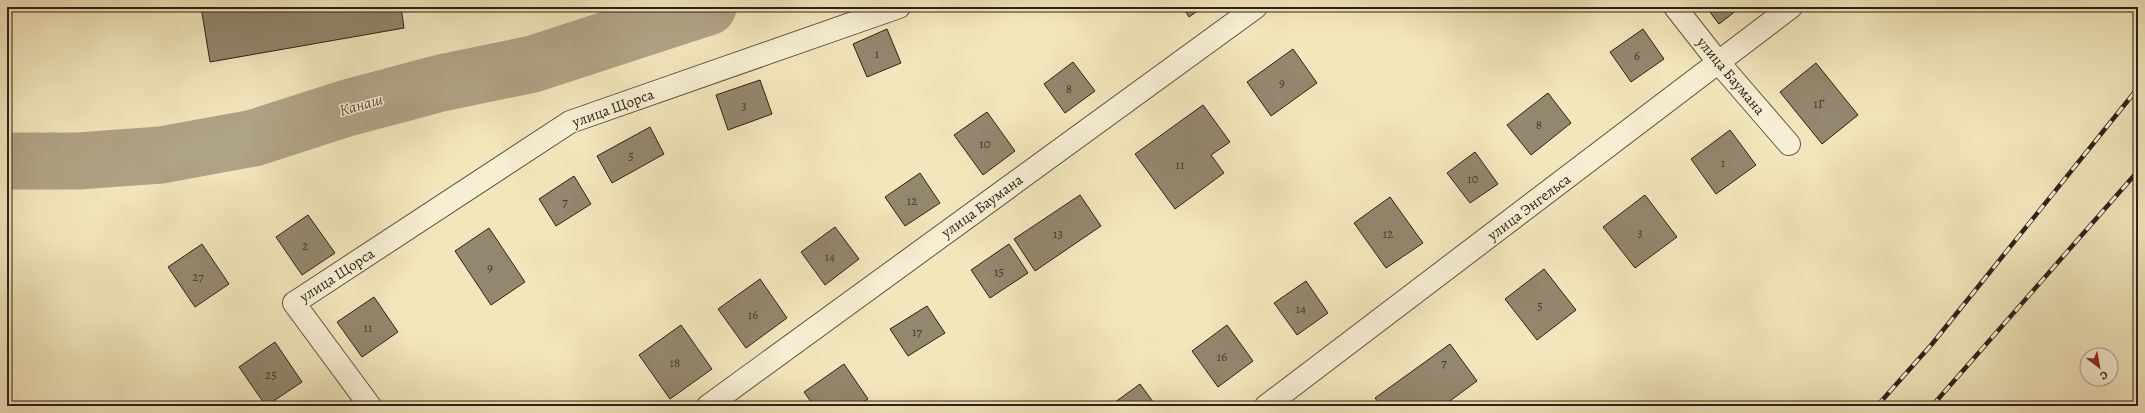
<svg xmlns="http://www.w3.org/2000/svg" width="2145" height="413" font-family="Alegreya,serif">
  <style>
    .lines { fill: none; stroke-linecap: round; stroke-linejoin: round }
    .river { stroke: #afa385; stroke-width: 57 }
    .building { fill: #93876e; stroke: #2c2118 }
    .minor-casing { stroke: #5e5241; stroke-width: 24 }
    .minor { stroke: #f7efd4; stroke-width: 22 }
    .rail-casing { stroke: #2c2118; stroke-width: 4.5 }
    .rail { stroke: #f7efd4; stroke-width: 3; stroke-dasharray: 9; stroke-linecap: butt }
    .labels { text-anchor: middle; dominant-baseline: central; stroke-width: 3; stroke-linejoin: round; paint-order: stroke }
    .number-label { font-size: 13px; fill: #463a2e }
    .street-label { font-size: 15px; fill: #2c2118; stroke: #f7efd4 }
    .water-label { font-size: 16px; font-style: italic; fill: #5a4e3e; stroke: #f7efd4 }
  </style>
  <rect width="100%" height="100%" fill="#f3e6bd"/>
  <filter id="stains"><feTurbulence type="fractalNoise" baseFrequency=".005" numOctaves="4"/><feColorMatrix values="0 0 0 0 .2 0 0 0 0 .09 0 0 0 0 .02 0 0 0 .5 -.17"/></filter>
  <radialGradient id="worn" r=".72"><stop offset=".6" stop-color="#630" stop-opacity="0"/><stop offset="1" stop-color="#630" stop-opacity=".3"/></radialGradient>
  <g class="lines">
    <path class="river" d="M7,161H78L161,155L254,138L347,108L441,83L533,64L708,7"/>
  </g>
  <g class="building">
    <path d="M201,7H401L404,28L210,62Z"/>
    <path d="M1183,7H1203L1189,17Z"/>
    <path d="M1706,7H1741L1719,24Z"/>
    <path d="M887,29L901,63L867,77L853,44Z"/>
    <path d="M1643,29L1664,59L1631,82L1610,52Z"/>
    <path d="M1293,49L1317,83L1271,116L1247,82Z"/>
    <path d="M1073,62L1095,91L1065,113L1044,84Z"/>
    <path d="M1816,63L1858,115L1822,144L1780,92Z"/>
    <path d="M760,80L772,114L728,130L716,95Z"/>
    <path d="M1548,93L1571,123L1531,155L1507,125Z"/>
    <path d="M1203,105L1230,142L1211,155L1224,173L1175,209L1135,154Z"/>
    <path d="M987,112L1015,151L983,175L954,135Z"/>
    <path d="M650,127L664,154L612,183L597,156Z"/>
    <path d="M1730,130L1756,165L1716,194L1691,159Z"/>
    <path d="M1475,152L1498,184L1470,203L1447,173Z"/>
    <path d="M920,173L940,203L905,226L885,197Z"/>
    <path d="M574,176L591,204L556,226L539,199Z"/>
    <path d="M1080,195L1101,226L1035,271L1014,239Z"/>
    <path d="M1645,195L1677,237L1635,268L1603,227Z"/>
    <path d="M1390,197L1423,243L1386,268L1354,223Z"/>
    <path d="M308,215L335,253L302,275L276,237Z"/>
    <path d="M835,227L859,259L825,285L801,252Z"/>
    <path d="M489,228L525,282L491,305L455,251Z"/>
    <path d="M202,244L229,284L195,307L168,267Z"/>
    <path d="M1009,244L1028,273L990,298L971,270Z"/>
    <path d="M1544,269L1576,310L1537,340L1505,299Z"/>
    <path d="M760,279L787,318L746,348L718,309Z"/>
    <path d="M1306,281L1328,313L1297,335L1274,303Z"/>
    <path d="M374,297L398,332L362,357L337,322Z"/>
    <path d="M927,306L945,333L908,356L890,329Z"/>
    <path d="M681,325L712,369L670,399L639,355Z"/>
    <path d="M1227,325L1253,361L1218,387L1192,351Z"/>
    <path d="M275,342L302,382L266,406L239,367Z"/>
    <path d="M1450,344L1477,381L1443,406H1381L1375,398Z"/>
    <path d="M844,364L868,399L857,406H814L804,392Z"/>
    <path d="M1140,384L1156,406H1111V405Z"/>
  </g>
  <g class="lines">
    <g class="minor-casing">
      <g id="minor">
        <path d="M1675,7L1719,63L1789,144"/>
        <path d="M370,406L294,303L570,122L899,7"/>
        <path d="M708,406L1256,7"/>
        <path d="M1266,406L1791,7"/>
      </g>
    </g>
    <use href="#minor" class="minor"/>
    <g class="rail-casing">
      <g id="rail">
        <path d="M1877,406L1932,344L2138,88"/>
        <path d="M1932,406L2138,171"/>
      </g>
    </g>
    <use href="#rail" class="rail"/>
  </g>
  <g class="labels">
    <g class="number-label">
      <text x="877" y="53">1</text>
      <text x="1637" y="55">6</text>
      <text x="1282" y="82">9</text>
      <text x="1069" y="88">8</text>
      <text x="1819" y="103">1Г</text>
      <text x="744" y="105">3</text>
      <text x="1539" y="124">8</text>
      <text x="985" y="143">10</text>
      <text x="631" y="155">5</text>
      <text x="1723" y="162">1</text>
      <text x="1180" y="164">11</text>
      <text x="1473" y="178">10</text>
      <text x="912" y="200">12</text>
      <text x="565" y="201">7</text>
      <text x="1640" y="232">3</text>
      <text x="1058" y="233">13</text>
      <text x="1388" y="233">12</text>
      <text x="305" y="245">2</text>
      <text x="830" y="256">14</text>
      <text x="490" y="267">9</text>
      <text x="999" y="271">15</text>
      <text x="198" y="276">27</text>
      <text x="1540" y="305">5</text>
      <text x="1301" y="308">14</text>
      <text x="753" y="314">16</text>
      <text x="368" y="327">11</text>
      <text x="917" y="331">17</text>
      <text x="1222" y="356">16</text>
      <text x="675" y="362">18</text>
      <text x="1444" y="362">7</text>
      <text x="271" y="374">25</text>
    </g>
    <g class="street-label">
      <text transform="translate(1731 76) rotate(50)">улица Баумана</text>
      <text transform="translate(613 108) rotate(-20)">улица Щорса</text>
      <text transform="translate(982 206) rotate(-36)">улица Баумана</text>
      <text transform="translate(1529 207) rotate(-37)">улица Энгельса</text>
      <text transform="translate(337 275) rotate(-33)">улица Щорса</text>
    </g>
    <g class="water-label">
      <text transform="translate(361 105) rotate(-16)">Канаш</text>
    </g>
  </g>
  <rect width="2145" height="413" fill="none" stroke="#f3e6bd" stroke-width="24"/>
  <rect x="8" y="8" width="2129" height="397" fill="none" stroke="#2c2118" stroke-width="2"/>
  <rect x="12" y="12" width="2121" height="389" fill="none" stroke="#2c2118"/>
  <g transform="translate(2099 367) rotate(149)"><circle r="19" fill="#f7efd4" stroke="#a69d89"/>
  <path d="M0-3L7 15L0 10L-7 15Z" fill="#8f2418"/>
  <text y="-6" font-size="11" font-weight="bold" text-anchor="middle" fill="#2c2118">С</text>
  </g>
  <rect width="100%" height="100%" filter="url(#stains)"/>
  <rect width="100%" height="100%" fill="url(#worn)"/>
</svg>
